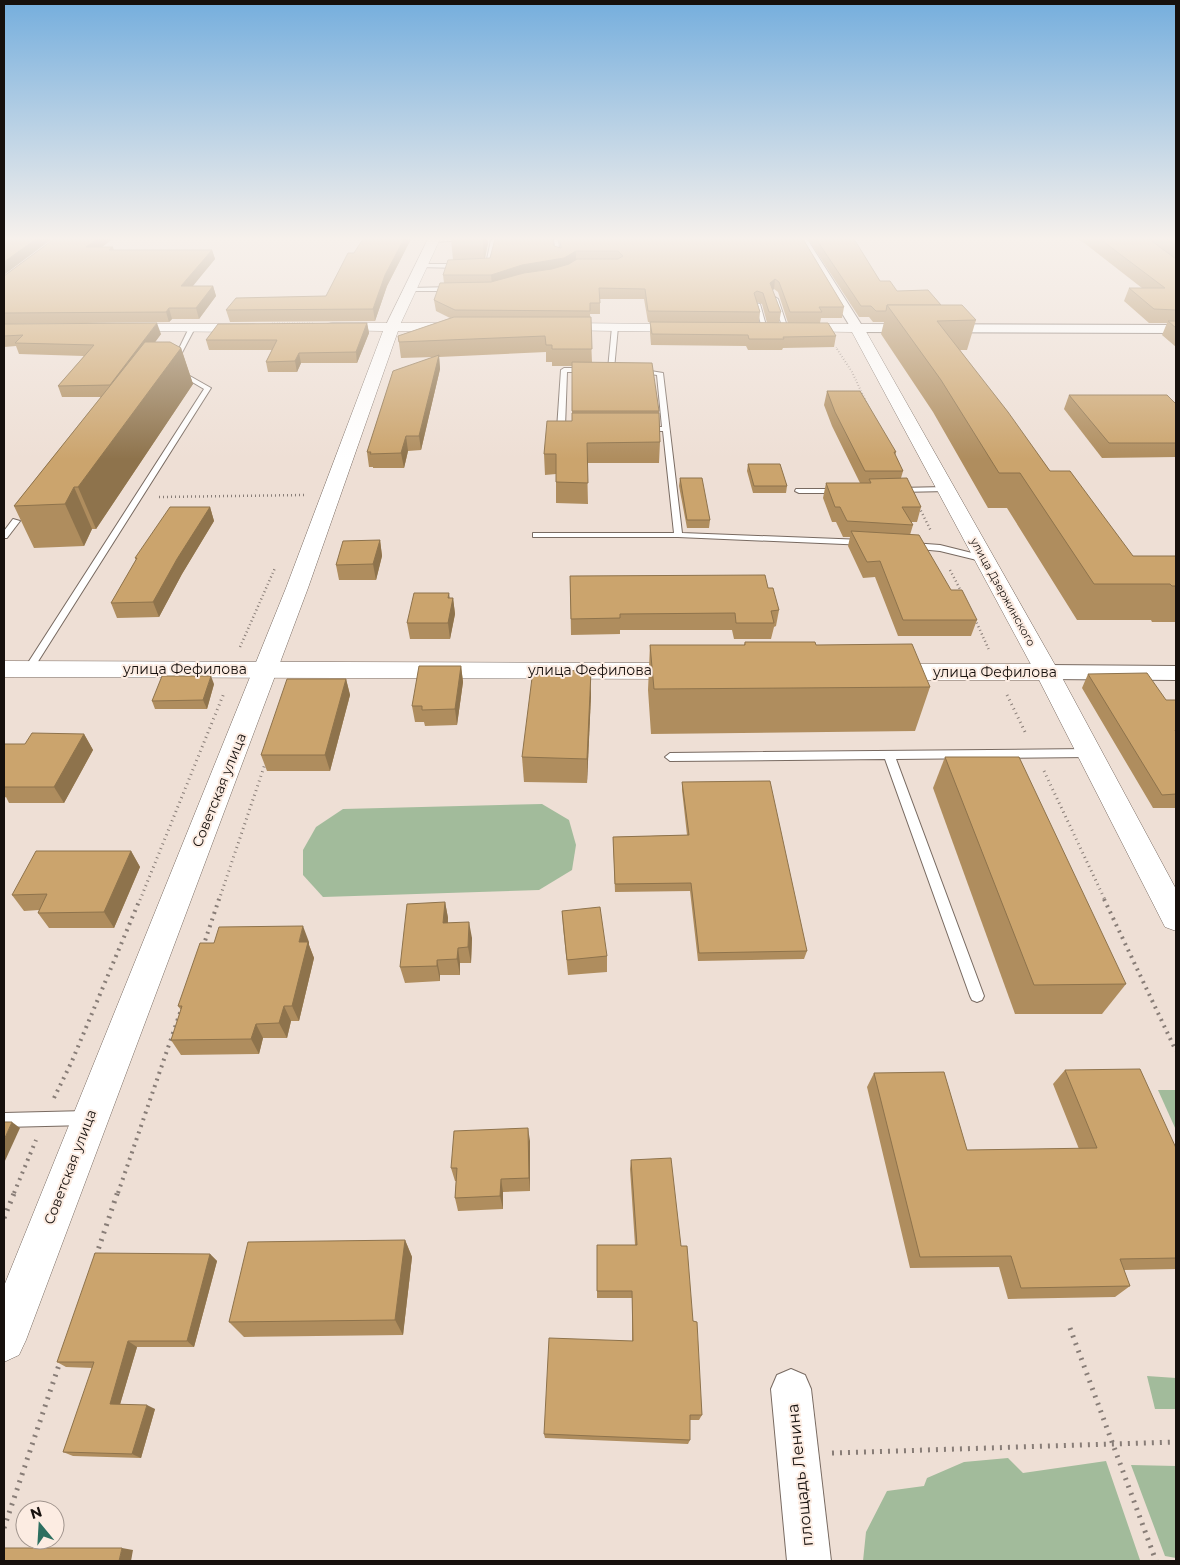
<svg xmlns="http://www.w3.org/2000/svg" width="1180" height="1565" font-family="Montserrat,sans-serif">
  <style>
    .green { fill: #a2bb9b }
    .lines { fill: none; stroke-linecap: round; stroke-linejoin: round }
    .service-casing { stroke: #786a61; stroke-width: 2 }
    .minor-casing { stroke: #786a61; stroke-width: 2 }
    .tertiary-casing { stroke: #786a61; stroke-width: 1 }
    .secondary-casing { stroke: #786a61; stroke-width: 1 }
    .path-far5 { stroke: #887d77; stroke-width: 1; stroke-dasharray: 0.5 2; stroke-linecap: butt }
    .path-far4 { stroke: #887d77; stroke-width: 2; stroke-dasharray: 0.5 2.5; stroke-linecap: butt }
    .path-far3 { stroke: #887d77; stroke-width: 2.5; stroke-dasharray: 1 3; stroke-linecap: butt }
    .path-far2 { stroke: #887d77; stroke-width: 3; stroke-dasharray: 1 4; stroke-linecap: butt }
    .path-far1 { stroke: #887d77; stroke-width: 4; stroke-dasharray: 2 5; stroke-linecap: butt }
    .path { stroke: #887d77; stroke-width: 5; stroke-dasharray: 2 6; stroke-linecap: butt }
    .service { fill: #fff; fill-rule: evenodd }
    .minor { fill: #fff; fill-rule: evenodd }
    .tertiary { fill: #fff; fill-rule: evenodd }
    .secondary { fill: #fff; fill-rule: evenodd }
    .wall { fill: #af8d5e; fill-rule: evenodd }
    .shaded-wall { fill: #8e734c }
    .building { fill: #cba46d; stroke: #8e734c }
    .labels { text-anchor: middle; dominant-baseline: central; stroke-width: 4; stroke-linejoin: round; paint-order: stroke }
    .far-street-label { font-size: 11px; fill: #16100d; stroke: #fcece2 }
    .street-label { font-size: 14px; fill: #16100d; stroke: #fcece2 }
    .near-street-label { font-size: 16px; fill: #16100d; stroke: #fcece2 }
  </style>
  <rect width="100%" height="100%" fill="#eedfd5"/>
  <g class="green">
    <path d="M542,804L569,820L576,845L572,870L539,890L323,897L303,875V850L316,827L343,809Z"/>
    <path d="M1158,1090H1176V1130Z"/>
    <path d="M1147,1376L1176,1378V1409H1155Z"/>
    <path d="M1008,1458L1023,1473L1106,1461L1140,1560L1136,1561H863L866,1532L887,1491L924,1486L927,1478L964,1462Z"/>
    <path d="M1131,1465L1176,1466V1558L1165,1556Z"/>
  </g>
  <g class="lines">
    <g class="service-casing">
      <g id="service">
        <path d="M495,239L491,266L479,267V265L486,264L491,240Z"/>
        <path d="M554,239H558L560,257L556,256Z"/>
        <path d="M431,240L467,239V240L433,242Z"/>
        <path d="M421,264H460L463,266L460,268L419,267Z"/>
        <path d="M410,288L453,287L456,289L453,291H408Z"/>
        <path d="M775,297L778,299L788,329L783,328L772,299Z"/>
        <path d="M755,303L760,304L767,329L762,328Z"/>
        <path d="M615,325L618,327L614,369L611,371L608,369L612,327Z"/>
        <path d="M192,326L195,328L177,362L172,363L189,328Z"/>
        <path d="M564,368H587L590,370L587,372H567L565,427L571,428L573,429C569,432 561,432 557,429L561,370Z"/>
        <path d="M638,369L663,373L682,533L864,540L868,543L867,545L678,537H533V533H674L663,431H645L641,429L645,427H662L657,375L636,372V370Z"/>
        <path d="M177,371H181L211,388L32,671H26L24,669L204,389L177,373Z"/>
        <path d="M946,487H949V491L898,492L894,490L898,488Z"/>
        <path d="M796,489H840L844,491L840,493H799L795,491Z"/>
        <path d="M13,519L20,521L7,538H4V531Z"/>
        <path d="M912,543L940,545L988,557L989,559L985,562L940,551L909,548L908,546Z"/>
        <path d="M1089,749L1094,753L1089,757L896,759L984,996L982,1000L977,1002L972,1000L970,996L885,759L670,761L665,757L670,753Z"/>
        <path d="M87,1111L92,1113L95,1118L92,1123L87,1125L4,1127V1113Z"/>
      </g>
    </g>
    <g class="minor-casing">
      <g id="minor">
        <path d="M797,239H807L861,324L1176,325V333L857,332L851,328Z"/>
        <path d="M1047,665L1176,666V680L1047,679L1040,677L1037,672L1040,667Z"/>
        <path d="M791,1369L805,1375L811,1389L831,1561H787L771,1389L777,1375Z"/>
      </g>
    </g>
    <g class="tertiary-casing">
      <g id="tertiary">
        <path d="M428,239H440L399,327L397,330H387L385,327Z"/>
        <path d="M4,661L687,663L696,666L699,671L696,676L687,679L4,677Z"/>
        <path d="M888,664H1047L1056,667L1059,672L1056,677L1047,680H888L879,677L876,672L879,667Z"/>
      </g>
    </g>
    <g class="secondary-casing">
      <g id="secondary">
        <path d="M332,323H461L466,324L468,327L466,330L461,331H398L308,588L26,1340L19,1355L4,1362V1286L286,588L383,331L327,330L325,327L327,324Z"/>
        <path d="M554,323L686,324L691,325L693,328L691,331L686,332L549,330L547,327L549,324Z"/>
        <path d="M122,324H254L259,325L261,328L259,331L254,332L117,331L115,328L117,325Z"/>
        <path d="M794,324H857L862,325L864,328L1059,672L1176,889V931L1165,927L1035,672L852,332L789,331L787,328L789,325Z"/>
      </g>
    </g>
    <g class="path-far5">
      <path d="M272,323H313"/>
      <path d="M836,347L838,350"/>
    </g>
    <path class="path-far4" d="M837,349L852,372L870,410"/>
    <g class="path-far3">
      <path d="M159,497L305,495"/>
      <path d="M919,507L931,531"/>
      <path d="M950,570L962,593"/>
      <path d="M975,619L989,650"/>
      <path d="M240,647L275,568"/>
    </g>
    <g class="path-far2">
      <path d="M1007,695L1026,734"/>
      <path d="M1044,771L1105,900"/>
      <path d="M140,900L224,693"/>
      <path d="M219,900L266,761"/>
    </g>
    <g class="path-far1">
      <path d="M1104,899L1176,1051"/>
      <path d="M203,947L219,899"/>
      <path d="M54,1098L72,1061L140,899"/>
      <path d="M14,1193L36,1140"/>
      <path d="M118,1193L182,1007"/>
    </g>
    <g class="path">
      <path d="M4,1218L15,1191"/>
      <path d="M96,1256L118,1191"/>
      <path d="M1070,1328L1156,1561"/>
      <path d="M832,1453L1176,1442"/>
      <path d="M4,1528L61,1359"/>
    </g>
    <use href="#service" class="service"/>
    <use href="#minor" class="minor"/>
    <use href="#tertiary" class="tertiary"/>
    <use href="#secondary" class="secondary"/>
  </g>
  <g class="wall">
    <path d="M54,239H112L102,247H113L114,250H212L215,259L192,286H213L216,296L199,319H172L169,322L4,324V276Z"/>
    <path d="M363,239H411L387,286L375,321L230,322L226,310L326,296Z"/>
    <path d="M451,239H487L488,243L485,259L490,258L554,246L561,248L560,239H803L844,307L842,318H821L820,323L836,336L834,347L783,348L782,350H748L746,346L651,345L650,333V322L767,323L762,304L757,302L760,312L759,323L648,322L644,299H600V314H590L592,362L659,411L660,442L659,463H587L588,504L556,503V474L545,475L544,454L572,421V366H552V362H546V352L439,357L440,369L421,450L408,451L404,468H373V467H369L367,452L434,357L401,358L398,336L450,318L436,311L434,300L444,283L443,275L453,260ZM774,289L778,292L788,323H779L781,312L772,291Z"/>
    <path d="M808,239H854L880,281L897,291L941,305L976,320L967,350H960L1050,471L1133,556H1176V622H1152L1151,620H1077L1007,508H988L933,412L881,334L884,322H873L869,317H859Z"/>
    <path d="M1076,239H1176V347L1162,335L1167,323H1149L1124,301L1129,288H1142L1083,242Z"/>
    <path d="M367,323L369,333L357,363H301L297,372H268L266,362L272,350H209L206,340Z"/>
    <path d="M4,324L161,334L155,342L181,348L193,384L96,529H92L84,546L34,548L14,506L101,397H62L58,386L84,356L19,354L16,346L4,347Z"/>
    <path d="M827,391L896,452L895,456L903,471L901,478L921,507L917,522H911L913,525L910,535L951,590L977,620L971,636H898L875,577L863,578L848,546L850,537H843L836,522H832L823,498L826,483H860L832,426L824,405Z"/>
    <path d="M1069,395L1176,404V457L1102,458L1064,409Z"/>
    <path d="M748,464L787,486L786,493H753L747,471Z"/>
    <path d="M680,478L710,520L709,528H687L679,486Z"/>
    <path d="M210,507L214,521L182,574L159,617L117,618L111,603L136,560L135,558Z"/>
    <path d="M380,540L382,556L376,580H339L336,565Z"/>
    <path d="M570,576L768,588L779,610L776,626L774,627L771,639H734L732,630H620V634L571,635Z"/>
    <path d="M449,598H453L455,614L450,639H410L407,623Z"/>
    <path d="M745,642L816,645L930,687L915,731L651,734L648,690L650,645H744Z"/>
    <path d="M461,666L463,682L457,725L425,726L424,722H415L412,706Z"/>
    <path d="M1088,674L1166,700H1176V808H1153L1082,688Z"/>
    <path d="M346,679L350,695L330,771H267L261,755Z"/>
    <path d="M214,684L207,709H155L152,701Z"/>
    <path d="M591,695L587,783L524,782L522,757Z"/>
    <path d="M84,734L93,750L64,803H9L6,797L4,798V744H25Z"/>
    <path d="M945,757L1126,984L1102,1014H1015L933,788Z"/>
    <path d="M682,782L807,951L804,959L698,961L690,891L615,892L613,837L687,835L682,790Z"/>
    <path d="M131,851L140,867L114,928H49L38,913L39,910L24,911L12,895Z"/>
    <path d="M445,902L448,918V923L472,938L471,963H460V975H440V981L405,983L400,967Z"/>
    <path d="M562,911L607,956V972L568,975L563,927Z"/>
    <path d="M309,942V945L314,958L299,1021H291L287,1038H263L259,1054L181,1055L171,1040L181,1010L178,1006Z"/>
    <path d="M1065,1070L1176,1148V1269L1124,1270L1130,1286L1115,1297L1008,1299L999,1267L910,1268L867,1087L874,1073L967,1150L1079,1149L1053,1084Z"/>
    <path d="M530,1141V1191L503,1192V1209L458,1211L455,1198L456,1181H455L451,1168Z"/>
    <path d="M631,1160L681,1246L693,1321L702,1415L699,1420H690V1440L688,1444L545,1438L544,1434L632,1341V1298H597V1245H635L630,1169Z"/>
    <path d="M405,1240L412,1257L403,1335L244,1337L229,1322Z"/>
    <path d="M210,1254L217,1261L194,1347H137L120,1404L155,1409L141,1458L73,1456L63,1452L93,1368L66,1367L57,1362Z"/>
  </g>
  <g class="shaded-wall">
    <path d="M36,239H52L4,275V262Z"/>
    <path d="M97,239H112L89,257L86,247Z"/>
    <path d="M404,239H411L387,286L375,321L373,309L385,275Z"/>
    <path d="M483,239H487L488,243L484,262Z"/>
    <path d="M212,250L215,259L184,297L181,286Z"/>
    <path d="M576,251V261L564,268L492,285L491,275L522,265Z"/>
    <path d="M775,279L774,289L768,294L770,283Z"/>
    <path d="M213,286L216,296L199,319L196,308Z"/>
    <path d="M169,308L172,319L169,322L166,312Z"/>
    <path d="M157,323L161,334L115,397L110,385Z"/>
    <path d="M367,323L369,333L357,363L356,352Z"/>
    <path d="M181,348L193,384L96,529L78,487Z"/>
    <path d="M299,353L301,363L297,372L295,361Z"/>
    <path d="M439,355L440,369L421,450L419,436Z"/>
    <path d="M406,436L408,451L404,468L401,453Z"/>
    <path d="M74,487L92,529L84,546L65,504Z"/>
    <path d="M210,507L214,521L182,574L159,617L153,602L177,559Z"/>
    <path d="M380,540L382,556L376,580L373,564Z"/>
    <path d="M449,593L451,608L453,598L455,614L450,639L448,623V598Z"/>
    <path d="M461,666L463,682L457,725L455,709Z"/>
    <path d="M591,671V695L587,783V759Z"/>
    <path d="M211,676L214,684L207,709L203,700Z"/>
    <path d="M346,679L350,695L330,771L325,755Z"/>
    <path d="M84,734L93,750L64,803L54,787Z"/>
    <path d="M131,851L140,867L114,928L104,912Z"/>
    <path d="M445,902L448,918L447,939L443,923Z"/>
    <path d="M469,922L472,938L471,963L468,947Z"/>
    <path d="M303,926L309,942V945L314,958L299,1021L292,1006L299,942Z"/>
    <path d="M458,948L460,963V975L457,959Z"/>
    <path d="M437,960L440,975V981L437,966Z"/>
    <path d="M284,1006L291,1021L287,1038L279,1023Z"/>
    <path d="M256,1024L263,1038L259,1054L251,1039Z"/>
    <path d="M12,1122L20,1128L4,1163V1140Z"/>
    <path d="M528,1128L530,1141V1191L529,1178Z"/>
    <path d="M501,1179L503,1192V1209L500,1196Z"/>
    <path d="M405,1240L412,1257L403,1335L395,1320Z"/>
    <path d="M210,1254L217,1261L194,1347L187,1341Z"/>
    <path d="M128,1341L137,1347L119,1408L110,1404Z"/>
    <path d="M147,1405L155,1409L141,1458L132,1454Z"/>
    <path d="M122,1548L133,1550L131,1561H119Z"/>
  </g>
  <g class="building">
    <path d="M4,239H36L4,262Z"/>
    <path d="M54,239H97L86,247H113L109,250H212L181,286H213L196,308H169L166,312L4,313V276Z"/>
    <path d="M363,239H404L385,275L373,309L226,310L236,298L326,296L348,253H354Z"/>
    <path d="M495,239H553L554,246L561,248L560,239H803L844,307H819L822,312H790L779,282L775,279L770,283L781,312H769L763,293L757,291L754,293L760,312L648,311L645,289L599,288L600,303H590V311L455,310L434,300L440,283L491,282L524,273L552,269L569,264L577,259H618L623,256L618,251H576L564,258L522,265L491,275H443L448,260L490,258Z"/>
    <path d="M816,239H854L880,281H890L897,291L928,290L941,305H887L886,311H876L871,306H861Z"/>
    <path d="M1100,239H1149L1176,259V310L1154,309L1129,288H1165Z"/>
    <path d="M1167,239H1176V246Z"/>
    <path d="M887,305H962L976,320L937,321L1008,412L1050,471H1070L1133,556H1176V586H1172L1170,584H1094L1020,473H999L941,380Z"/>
    <path d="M454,317H591L592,349H552V345H546L545,336L399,342L398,336Z"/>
    <path d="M1168,321H1176V328Z"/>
    <path d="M650,322L828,323L836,336L783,337L784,339H749L748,335L652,334Z"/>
    <path d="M157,323L110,385L58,386L94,345L15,343L23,335L4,336V324Z"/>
    <path d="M367,323L356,352L299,353L295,361L266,362L277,340H206L218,324Z"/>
    <path d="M145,342H170L181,348L78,487H74L65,504L14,506Z"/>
    <path d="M439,355L419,436H406L401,453L370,454L371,452H367L393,371Z"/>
    <path d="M572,362L652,363L659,411H572Z"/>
    <path d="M827,391H860L896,452H894L903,471H865L835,412Z"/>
    <path d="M1069,395H1167L1176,404V443H1109Z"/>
    <path d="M572,413H659L660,442L587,443L588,483L556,482V454H544L547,421H572Z"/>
    <path d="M748,464H780L787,486H754Z"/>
    <path d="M680,478H702L710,520H687Z"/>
    <path d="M907,478L921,507H902L913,525L847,521L840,507H835L826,483H871L869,479Z"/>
    <path d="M170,507H210L177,559L153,602L111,603L137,558H135Z"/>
    <path d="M851,531L919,535L951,590H962L977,620H903L880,561L867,562Z"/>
    <path d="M380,540L373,564L336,565L343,541Z"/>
    <path d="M765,575L768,588H773L779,610L771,611L774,623H736L735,613L620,614V618L571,619L570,576Z"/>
    <path d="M414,593H449L448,598H453L448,623H407Z"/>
    <path d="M745,642H815L816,645L912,644L930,687L654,689L650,645H745Z"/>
    <path d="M419,666H461L455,709L422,710V706H412Z"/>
    <path d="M533,670L591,671L587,759L522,757Z"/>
    <path d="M1147,673L1166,700H1176V730H1175L1176,732V794L1162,795L1088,674Z"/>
    <path d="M162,676H211L203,700L152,701Z"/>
    <path d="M287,679H346L325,755H261Z"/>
    <path d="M32,733L84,734L54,787H4V744H25Z"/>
    <path d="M945,757H1019L1126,984L1034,985Z"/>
    <path d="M770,781L807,951L699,953L691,883L615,884L613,837L689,835L682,782Z"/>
    <path d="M36,851H131L104,912L38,913L47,894L12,895Z"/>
    <path d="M445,902L443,923L469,922L468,947L458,948L457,959L437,960V966L400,967L407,904Z"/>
    <path d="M600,907L607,956L567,960L562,911Z"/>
    <path d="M303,926L299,942H308L292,1006H284L279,1023L256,1024L251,1039L171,1040L182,1006H178L200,943H214L219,927Z"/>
    <path d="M1140,1069L1176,1148V1258L1120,1259L1130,1286L1021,1288L1011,1256L920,1257L874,1073L944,1072L967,1150L1097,1148L1065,1070Z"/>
    <path d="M4,1122H12L4,1140Z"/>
    <path d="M528,1128L529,1178L501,1179L500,1196L455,1198L457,1168H451L454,1131Z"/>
    <path d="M671,1158L681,1246H687L693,1321L697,1322L702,1415H690V1440L544,1434L549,1338L633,1341L632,1291H597V1245H637L631,1160Z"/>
    <path d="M405,1240L395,1320L229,1322L248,1242Z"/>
    <path d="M95,1253L210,1254L187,1341H128L110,1404L147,1405L132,1454L63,1452L94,1362H57Z"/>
    <path d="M4,1548H122L119,1561H4Z"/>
  </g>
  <linearGradient id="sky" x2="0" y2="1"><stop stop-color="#75aedd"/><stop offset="0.52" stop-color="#f7f1ec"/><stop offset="1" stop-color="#f7f1ec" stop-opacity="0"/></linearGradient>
  <rect width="1180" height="459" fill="url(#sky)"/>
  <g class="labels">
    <g class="far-street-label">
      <text transform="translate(1003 592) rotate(61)">улица Дзержинского</text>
    </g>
    <g class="street-label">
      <text x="185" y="669">улица Фефилова</text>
      <text x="590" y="670">улица Фефилова</text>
      <text x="995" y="672">улица Фефилова</text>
      <text transform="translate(219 790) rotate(-68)">Советская улица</text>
      <text transform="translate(70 1167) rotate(-69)">Советская улица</text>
    </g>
    <g class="near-street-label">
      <text transform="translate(800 1475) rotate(-96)">площадь Ленина</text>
    </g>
  </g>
  <rect width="1180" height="1565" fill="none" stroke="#16100d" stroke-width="10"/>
  <g transform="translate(40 1525) rotate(342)"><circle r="24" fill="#fcece2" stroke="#a0948d"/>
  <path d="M0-4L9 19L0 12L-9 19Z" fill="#2d6f60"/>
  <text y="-8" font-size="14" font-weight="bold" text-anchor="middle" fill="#16100d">N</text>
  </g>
</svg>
